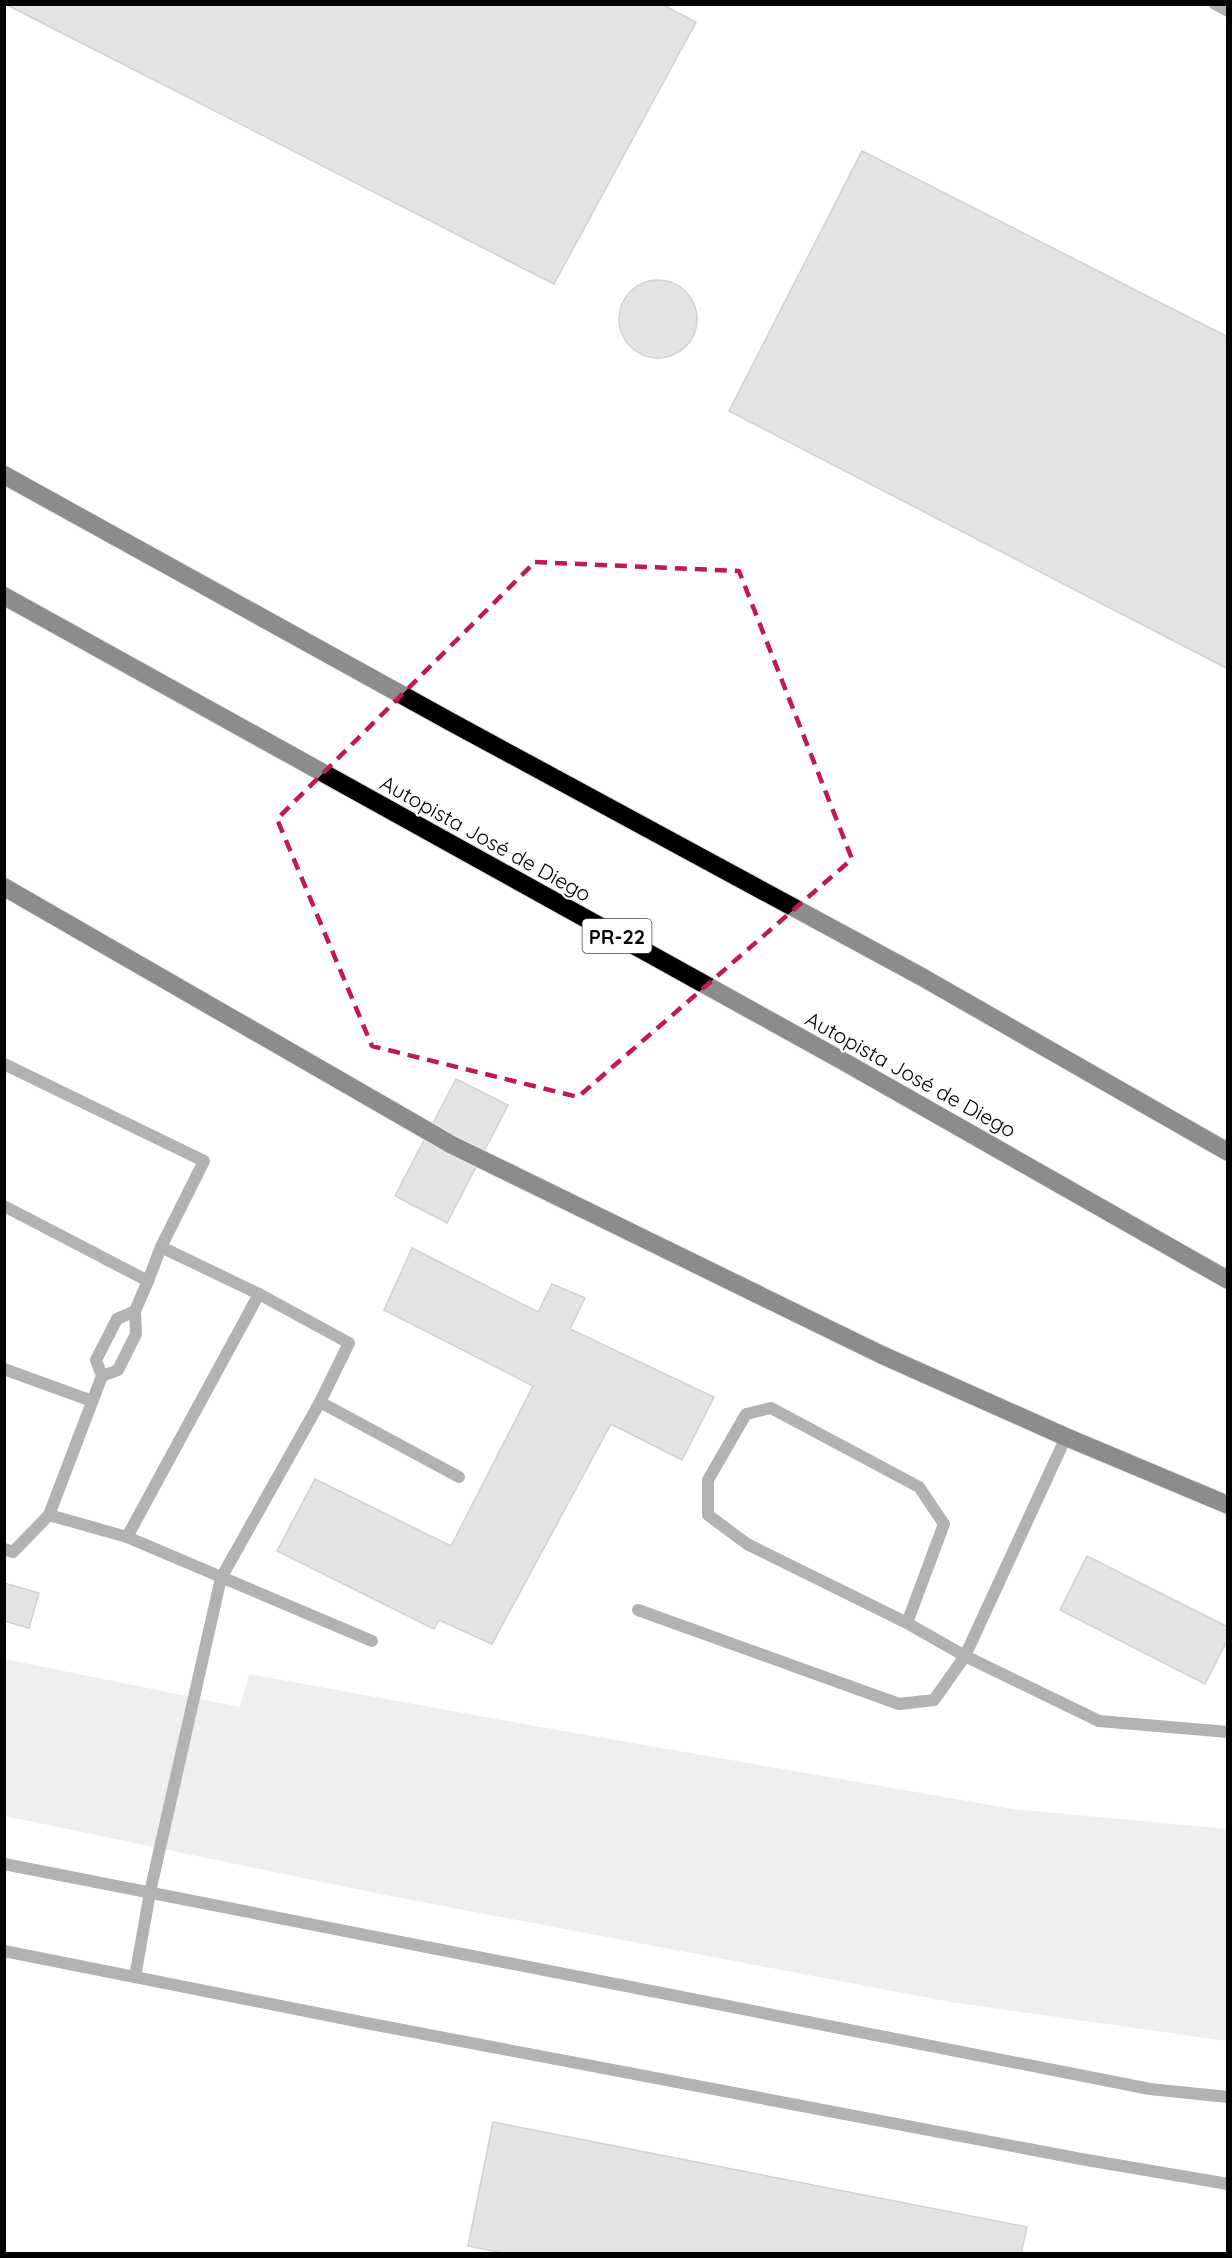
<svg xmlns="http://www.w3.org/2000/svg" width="1232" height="2258" font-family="Quicksand,sans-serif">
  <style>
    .green { fill: #dcdcdc }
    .building { fill: #c4c4c4; stroke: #999; stroke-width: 1.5 }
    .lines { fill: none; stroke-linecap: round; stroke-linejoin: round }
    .motorway-casing { stroke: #dbdbdb; stroke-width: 20 }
    .service { stroke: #555; stroke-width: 12 }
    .minor { stroke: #555; stroke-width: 12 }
    .tertiary { stroke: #555; stroke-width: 12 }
    .motorway { stroke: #000; stroke-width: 18 }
    .marked { fill: none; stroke: #c2185b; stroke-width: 4.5; stroke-dasharray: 12 8; stroke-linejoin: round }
    .labels { text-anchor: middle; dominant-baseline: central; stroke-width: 4.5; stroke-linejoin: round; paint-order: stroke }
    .shield { fill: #fff; stroke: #4c4c4c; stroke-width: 1.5 }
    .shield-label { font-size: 20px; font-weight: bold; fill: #000 }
    .street-label { font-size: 21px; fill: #000; stroke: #fff }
  </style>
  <rect width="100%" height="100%" fill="#fff"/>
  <path class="green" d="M5,1659L240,1707L249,1674L535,1726L1013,1809L1227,1829V2041L951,2002L390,1896L5,1816Z"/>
  <g class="building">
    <path d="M5,4H661L696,22L554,284Z"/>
    <path d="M862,151L1228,337V669L729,411Z"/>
    <circle cx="658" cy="319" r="39"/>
    <path d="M456,1079L508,1105L447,1223L395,1196Z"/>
    <path d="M412,1248L538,1312L552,1284L585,1298L570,1329L714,1397L682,1460L611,1424L492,1644L439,1620L434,1629L277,1551L315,1479L451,1546L533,1386L384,1310Z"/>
    <path d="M1087,1556L1228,1627V1639L1205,1684L1060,1610Z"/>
    <path d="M4,1583L39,1593L29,1628L4,1621Z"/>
    <path d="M493,2122L1027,2227L1021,2254H508L468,2246Z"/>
  </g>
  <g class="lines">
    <g class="motorway-casing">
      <g id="motorway">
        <path d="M4,475L451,722L922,977L1228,1152"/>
        <path d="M4,596L841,1060L1228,1280"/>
        <path d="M4,887L452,1145L882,1355L1066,1437L1228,1505"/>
      </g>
    </g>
    <g class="service">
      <path d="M4,1064L204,1161L161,1247L148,1281L4,1206"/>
      <path d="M135,1311L117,1319L96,1360L102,1376L49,1515L127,1537L372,1641"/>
      <path d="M4,1369L92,1401"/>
      <path d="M102,1376L118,1370L136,1334L135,1311L148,1281"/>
      <path d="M320,1402L459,1477"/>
      <path d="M1066,1437L965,1656L1099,1721L1228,1732"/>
      <path d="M127,1537L259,1294L161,1247"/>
      <path d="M4,1549L13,1552L49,1515"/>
      <path d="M638,1610L899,1704L934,1700L965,1656L907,1623L747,1544L708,1515V1480L746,1414L771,1408L919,1487L944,1524L907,1623"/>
      <path d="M135,1977L150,1892L221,1578L320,1402L349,1343L259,1294"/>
    </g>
    <path class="minor" d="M1215,4L1228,11"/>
    <g class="tertiary">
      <path d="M4,1864L1150,2089L1228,2097"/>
      <path d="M4,1951L366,2023L1081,2159L1228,2184"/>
    </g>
    <use href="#motorway" class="motorway"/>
  </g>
  <path d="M0 0H1232V2258H0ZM535,562L739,571L852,859L578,1097L372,1046L277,819Z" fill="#fff" fill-opacity=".55" fill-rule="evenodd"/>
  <path class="marked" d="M535,562L739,571L852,859L578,1097L372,1046L277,819Z"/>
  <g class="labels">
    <rect class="shield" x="582.5" y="919" width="69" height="34" rx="4.5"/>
    <g class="shield-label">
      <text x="617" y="936">PR-22</text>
    </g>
    <g class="street-label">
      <text transform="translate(486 838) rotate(29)">Autopista José de Diego</text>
      <text transform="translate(911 1074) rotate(29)">Autopista José de Diego</text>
    </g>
  </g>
  <rect width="1232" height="2258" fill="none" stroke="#000000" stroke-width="12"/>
</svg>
